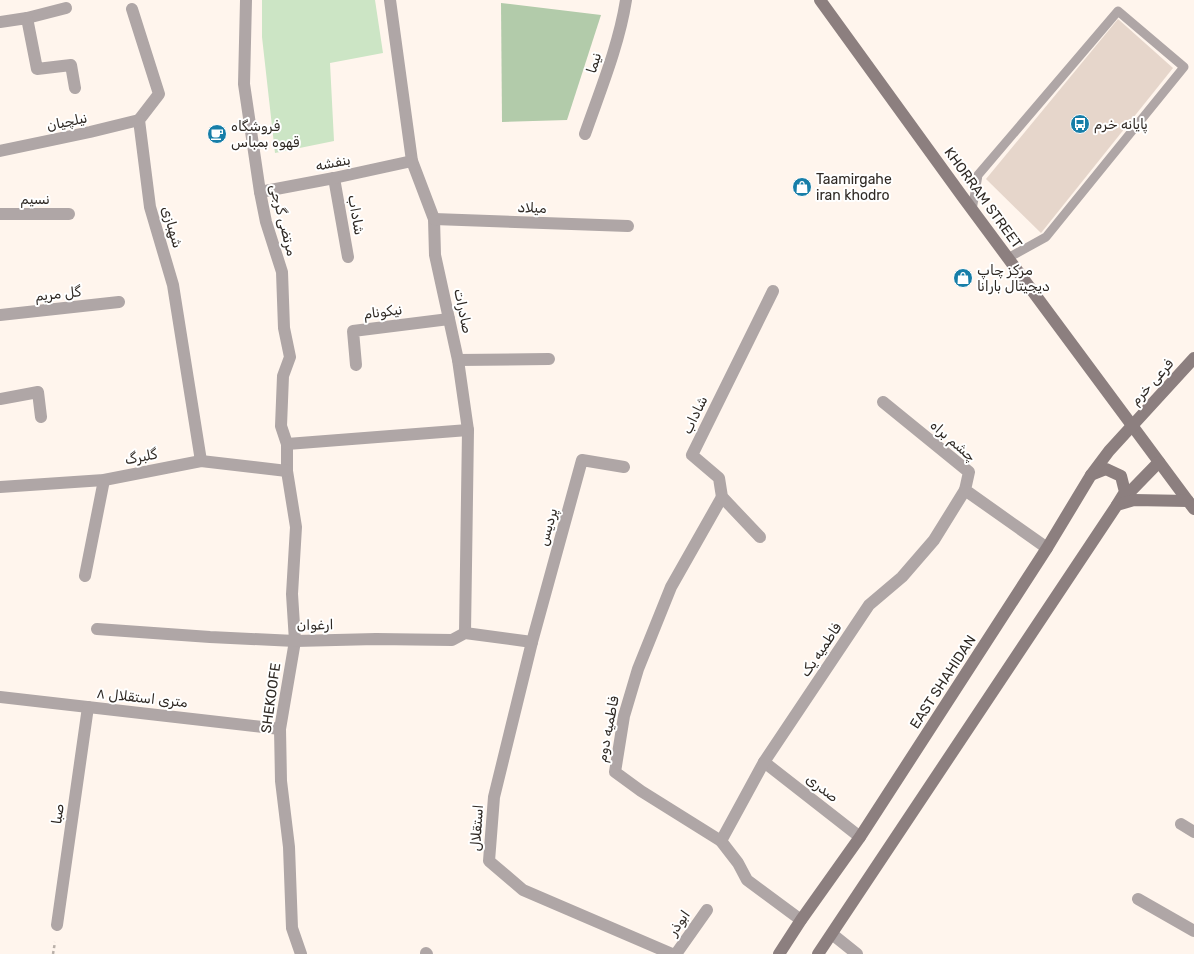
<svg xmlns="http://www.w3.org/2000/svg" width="1194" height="954" font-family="Rubik,'Noto Naskh Arabic',sans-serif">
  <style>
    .green { fill: #cce5c5 }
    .forest { fill: #b2cbaa }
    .building { fill: #e6d6cb }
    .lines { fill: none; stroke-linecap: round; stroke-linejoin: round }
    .path { stroke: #b9b0a9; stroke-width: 2.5; stroke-dasharray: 3 3; stroke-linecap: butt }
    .lane { stroke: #afa6a6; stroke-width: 9 }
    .street { stroke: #afa6a6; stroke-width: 12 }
    .secondary { stroke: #8c7f7f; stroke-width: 12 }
    .labels { text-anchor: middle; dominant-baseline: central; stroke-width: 4; stroke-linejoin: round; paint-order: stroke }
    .street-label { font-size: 14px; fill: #2f2924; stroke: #fff }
    .poi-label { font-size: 14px; fill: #2f2924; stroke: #fff; text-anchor: start }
  </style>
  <rect width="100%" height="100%" fill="#fff5ed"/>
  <path class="green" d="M262,0H375L383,53L330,63L334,141L275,153L262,37Z"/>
  <path class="forest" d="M501,3L601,15L567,120L502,122Z"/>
  <path class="building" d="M1118,19L1173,68L1041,233L986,179Z"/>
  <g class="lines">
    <path class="path" d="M53,954L55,942"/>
    <path class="lane" d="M972,210L978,175L1118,11L1184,67L1046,237L1008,258"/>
    <g class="street">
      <path d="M246,0L244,84L260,192L266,222L282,272L284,328L290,357L283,376L281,426L287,444V471L296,527L292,594L295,641L280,729L281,781L289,847L292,928L301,954"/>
      <path d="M390,0L412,161L434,219L435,255L458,360L468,430L465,633"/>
      <path d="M132,9L159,94L139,120L150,207L173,285L201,461"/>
      <path d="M27,18L66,8"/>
      <path d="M0,22L27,18L37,69L71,65L75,88"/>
      <path d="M585,134C600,91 619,45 626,0"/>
      <path d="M0,151L90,132L139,120"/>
      <path d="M334,178L348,257"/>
      <path d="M260,192L334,178L412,161"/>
      <path d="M0,214H69"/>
      <path d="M434,219L628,226"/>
      <path d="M0,315L119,302"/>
      <path d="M458,360L549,359"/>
      <path d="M356,365L353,331L449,319"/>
      <path d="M0,399L38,392L41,417"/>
      <path d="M883,402L969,472L965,490L1047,548"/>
      <path d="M287,444L468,430"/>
      <path d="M624,467L582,460L532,642L494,797L489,861L523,890L672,954"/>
      <path d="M0,487L104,480L201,461L287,471"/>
      <path d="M722,497L671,587L638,669L624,716L615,772L641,791L721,841L738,863L747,880L801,920"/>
      <path d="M760,537L722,497L719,478L692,455L773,291"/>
      <path d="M85,576L104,480"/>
      <path d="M97,629L210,637L295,641L376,639L452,640L465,633L532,642"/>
      <path d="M0,697L280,729"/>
      <path d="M764,762L860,837"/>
      <path d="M1181,824L1194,832"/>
      <path d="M721,841L764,762L869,605L902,577L934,540L965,490"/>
      <path d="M1138,899L1194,931"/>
      <path d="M57,925L88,707"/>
      <path d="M832,934L857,954"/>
      <path d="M426,953L427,954"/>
      <path d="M676,954L707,910"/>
    </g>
    <g class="secondary">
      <path d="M820,0L962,196L1194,509"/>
      <path d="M1091,475L1106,469L1121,476L1125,492L1117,505"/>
      <path d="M1122,500L1159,462"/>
      <path d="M779,954L801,920L860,837L1047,548L1091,475L1109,451L1194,358"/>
      <path d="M818,954L1117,505L1134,500L1188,501"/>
    </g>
  </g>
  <defs>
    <g id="bus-disc" transform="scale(1)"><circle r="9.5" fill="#177ea8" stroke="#fff"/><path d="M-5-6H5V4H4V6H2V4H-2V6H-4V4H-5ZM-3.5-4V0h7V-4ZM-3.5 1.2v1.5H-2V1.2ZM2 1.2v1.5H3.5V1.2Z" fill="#fff"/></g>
    <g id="cafe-disc" transform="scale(1)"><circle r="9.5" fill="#177ea8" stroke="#fff"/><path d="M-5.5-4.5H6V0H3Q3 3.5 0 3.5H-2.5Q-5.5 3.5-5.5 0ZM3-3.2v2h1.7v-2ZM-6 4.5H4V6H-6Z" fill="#fff"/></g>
    <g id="shop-disc" transform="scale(1)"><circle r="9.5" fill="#177ea8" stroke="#fff"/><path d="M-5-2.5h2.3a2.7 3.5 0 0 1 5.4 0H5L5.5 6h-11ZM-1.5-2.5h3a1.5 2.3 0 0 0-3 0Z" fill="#fff"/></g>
  </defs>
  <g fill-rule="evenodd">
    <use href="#bus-disc" x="1080" y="124"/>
    <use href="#cafe-disc" x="217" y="134"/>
    <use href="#shop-disc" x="802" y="187"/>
    <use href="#shop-disc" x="963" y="278"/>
  </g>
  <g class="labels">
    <g class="street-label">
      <text transform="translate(594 63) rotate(-73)">نیما</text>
      <text transform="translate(67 122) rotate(-12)">نیلچیان</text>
      <text transform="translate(333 163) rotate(-11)">بنفشه</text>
      <text transform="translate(983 198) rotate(54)">KHORRAM STREET</text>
      <text x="35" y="199">نسیم</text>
      <text transform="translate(532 208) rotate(2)">میلاد</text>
      <text transform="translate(356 215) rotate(80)">شاداب</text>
      <text transform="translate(283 220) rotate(76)">مرتضی گرجی</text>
      <text transform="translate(172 227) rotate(74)">شهبازی</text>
      <text transform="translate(58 294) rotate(-6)">گل مریم</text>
      <text transform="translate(463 311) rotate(78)">صادرات</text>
      <text transform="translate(383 312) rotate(-7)">نیکونام</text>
      <text transform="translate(1152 382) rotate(-48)">فرعی خرم</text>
      <text transform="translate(695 415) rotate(-64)">شاداب</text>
      <text transform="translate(953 441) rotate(41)">چشم براه</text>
      <text transform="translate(141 457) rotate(-11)">گلبرگ</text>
      <text transform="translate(548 527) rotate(-74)">پردیس</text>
      <text transform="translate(315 625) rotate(-1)">ارغوان</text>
      <text transform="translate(821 650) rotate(-56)">فاطمیه یک</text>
      <text transform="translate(943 682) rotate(-57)">EAST SHAHIDAN</text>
      <text transform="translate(142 698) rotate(6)">۸ متری استقلال</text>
      <text transform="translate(271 698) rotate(-82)">SHEKOOFE</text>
      <text transform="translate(608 729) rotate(-79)">فاطمیه دوم</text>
      <text transform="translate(822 788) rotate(38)">صدری</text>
      <text transform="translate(58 814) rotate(-82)">صبا</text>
      <text transform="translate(477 828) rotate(-86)">استقلال</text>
      <text transform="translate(679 923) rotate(-55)">ابوذر</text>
    </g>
    <g class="poi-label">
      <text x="1094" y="124">پایانه خرم</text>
      <text x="231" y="126">فروشگاه<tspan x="231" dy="16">قهوه بمباس</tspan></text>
      <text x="816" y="179">Taamirgahe<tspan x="816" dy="16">iran khodro</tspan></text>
      <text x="977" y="270">مرکز چاپ<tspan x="977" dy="16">دیجیتال بارانا</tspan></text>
    </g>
  </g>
</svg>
